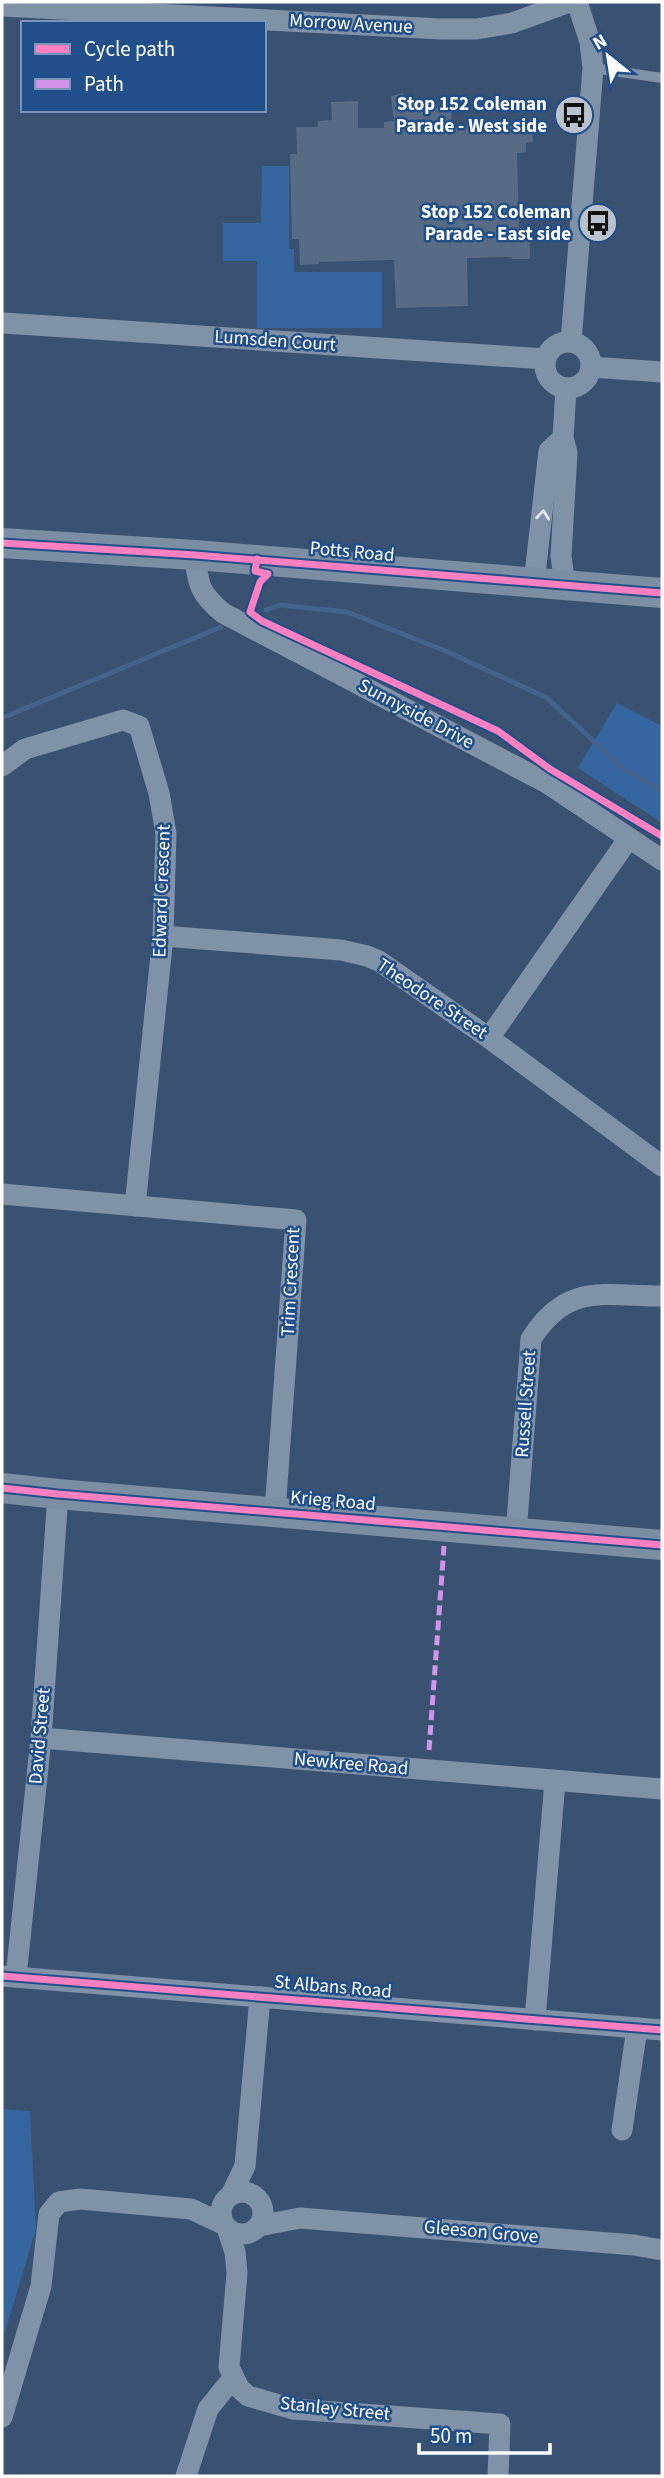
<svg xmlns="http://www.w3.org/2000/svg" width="664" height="2478" font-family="'Source Sans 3',sans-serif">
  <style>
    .green { fill: #3666a0 }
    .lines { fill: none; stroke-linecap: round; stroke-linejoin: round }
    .stream { stroke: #43638c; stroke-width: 5 }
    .building { fill: #576b84 }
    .lane { stroke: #8092a7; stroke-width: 10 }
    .street { stroke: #8092a7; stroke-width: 21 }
    .secondary { stroke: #7b8ea3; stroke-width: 30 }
    .quiet { stroke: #d193ec; stroke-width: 5; stroke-dasharray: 10 5; stroke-linecap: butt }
    .cycleway-casing { stroke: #214f8a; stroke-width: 11 }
    .cycleway { stroke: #ff80c0; stroke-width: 7 }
    .oneway { stroke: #e6e9ed }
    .labels { text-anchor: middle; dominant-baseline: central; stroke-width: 5; stroke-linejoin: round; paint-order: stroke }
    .street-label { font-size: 19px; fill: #fff; stroke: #214f8a }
    .poi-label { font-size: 19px; font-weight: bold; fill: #fff; stroke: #214f8a; text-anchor: end }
  </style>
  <rect width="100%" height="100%" fill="#395272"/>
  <g class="green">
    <path d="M262,166H289V249H294V272H382V328H257V261H223V223H261Z"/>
    <path d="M617,703L662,726V823L578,768Z"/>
    <path d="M2,2109L30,2111L36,2229L2,2342Z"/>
  </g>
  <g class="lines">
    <g class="stream">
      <path d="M266,610L280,605L347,612L448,652L547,698L625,770L662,791"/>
      <path d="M2,718L221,627"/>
    </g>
  </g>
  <path class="building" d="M403,93L408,108L451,107L452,126L514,125V122L532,121L533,142L526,143V152L517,153L519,228L523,227L524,237H530V259H512L511,257L467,258L468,306L396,308L394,260L319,262V264L300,265L299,239H292L290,154H297L296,127H318V121L332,120L331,102L358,101V128H384V122L394,121L391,96Z"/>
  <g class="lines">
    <path class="lane" d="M593,68L662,78"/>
    <g class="street">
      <path d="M2,6L441,29H477L512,23L570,2"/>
      <path d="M4,323L546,359"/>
      <path d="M571,342L593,68L590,42L577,2"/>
      <circle cx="568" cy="365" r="23"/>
      <path d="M591,367L662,372"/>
      <path d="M195,555C198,584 199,593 223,613L547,783L662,860"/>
      <path d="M534,583L549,451L563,438"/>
      <path d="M565,585L561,556L567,453L563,438L566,388"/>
      <path d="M2,766L25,749L123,720L139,726L159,793L166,834L163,936L135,1206"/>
      <path d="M163,936L341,950L367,956L379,961L489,1038L662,1166"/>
      <path d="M489,1038L629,838"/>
      <path d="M2,1194L296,1220L275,1512"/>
      <path d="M516,1534L531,1339C567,1282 604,1296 662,1296"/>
      <path d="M41,1738L662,1789"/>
      <path d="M2,1976L662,2030"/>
      <path d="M16,1977L41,1738L58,1494"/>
      <path d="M535,2020L555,1781"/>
      <path d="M622,2130L637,2028"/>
      <circle cx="242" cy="2213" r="21"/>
      <path d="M231,2195L245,2166L260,1997"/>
      <path d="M259,2226L300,2218L634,2245L662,2250"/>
      <path d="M228,2231L235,2252L237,2273L229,2367L239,2388L248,2396L293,2409L500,2424L498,2476"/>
      <path d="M2,2417L41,2286L49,2214L59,2202L80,2199L191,2209L223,2224"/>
      <path d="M186,2476L208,2409L233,2378"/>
    </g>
    <g class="secondary">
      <path d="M2,543L195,555L662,593"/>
      <path d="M2,1488L58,1494L662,1545"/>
    </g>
    <path class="quiet" d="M429,1750L444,1546"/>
    <g class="cycleway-casing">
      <g id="cycleway">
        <path d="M2,543L195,555L662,593"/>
        <path d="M257,559L255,571L268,574L260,582L250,612L262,621L498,731L550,769L662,836"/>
        <path d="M2,1488L58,1494L662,1545"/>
        <path d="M2,1976L662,2030"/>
      </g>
    </g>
    <use href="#cycleway" class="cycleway"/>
  </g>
  <defs><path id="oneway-chevron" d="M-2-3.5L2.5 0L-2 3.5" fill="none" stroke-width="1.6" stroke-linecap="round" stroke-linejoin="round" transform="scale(1.75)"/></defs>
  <use class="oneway" href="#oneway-chevron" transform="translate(543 515) rotate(-84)"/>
  <defs>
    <g id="bus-disc" transform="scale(2.0125)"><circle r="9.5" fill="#bac2ce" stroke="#214f8a"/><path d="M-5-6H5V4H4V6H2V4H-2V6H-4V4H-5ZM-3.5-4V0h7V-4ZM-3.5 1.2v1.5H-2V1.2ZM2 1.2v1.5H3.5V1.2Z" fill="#111"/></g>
  </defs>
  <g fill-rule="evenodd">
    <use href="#bus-disc" x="574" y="115"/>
    <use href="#bus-disc" x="598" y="223"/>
  </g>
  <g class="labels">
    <g class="street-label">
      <text transform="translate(351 24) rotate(3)">Morrow Avenue</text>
      <text transform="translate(275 341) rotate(4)">Lumsden Court</text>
      <text transform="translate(352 552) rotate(5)">Potts Road</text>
      <text transform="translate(416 714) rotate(28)">Sunnyside Drive</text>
      <text transform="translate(162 891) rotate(-88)">Edward Crescent</text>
      <text transform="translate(432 999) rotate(34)">Theodore Street</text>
      <text transform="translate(291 1282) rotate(-87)">Trim Crescent</text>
      <text transform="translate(526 1404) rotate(-86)">Russell Street</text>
      <text transform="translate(333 1501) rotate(5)">Krieg Road</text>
      <text transform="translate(40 1736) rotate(-85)">David Street</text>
      <text transform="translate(351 1764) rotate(5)">Newkree Road</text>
      <text transform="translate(333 1987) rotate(5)">St Albans Road</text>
      <text transform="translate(481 2232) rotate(5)">Gleeson Grove</text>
      <text transform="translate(335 2409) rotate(6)">Stanley Street</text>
    </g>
    <g class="poi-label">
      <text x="547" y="104">Stop 152 Coleman<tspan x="547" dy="22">Parade - West side</tspan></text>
      <text x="571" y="212">Stop 152 Coleman<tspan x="571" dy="22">Parade - East side</tspan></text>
    </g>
  </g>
  <rect width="664" height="2478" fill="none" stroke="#ffffff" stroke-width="7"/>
  <rect x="21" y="21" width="245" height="91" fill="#214f8a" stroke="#7a95b9" stroke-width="2"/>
  <rect x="35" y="44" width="35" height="10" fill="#ff80c0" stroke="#7a95b9" stroke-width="2"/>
  <text x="84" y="56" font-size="21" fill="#ffffff">Cycle path</text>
  <rect x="35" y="79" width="35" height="10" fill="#d193ec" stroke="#7a95b9" stroke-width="2"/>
  <text x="84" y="91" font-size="21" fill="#ffffff">Path</text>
  <g transform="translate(608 56) rotate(330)" stroke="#214f8a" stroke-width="5" paint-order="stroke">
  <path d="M0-5L12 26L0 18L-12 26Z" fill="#ffffff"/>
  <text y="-10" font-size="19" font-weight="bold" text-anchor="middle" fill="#ffffff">N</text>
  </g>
  <path d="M419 2443v10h131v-10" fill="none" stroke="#ffffff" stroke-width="3.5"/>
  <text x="430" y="2443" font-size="21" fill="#ffffff" stroke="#214f8a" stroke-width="5" paint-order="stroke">50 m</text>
</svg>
